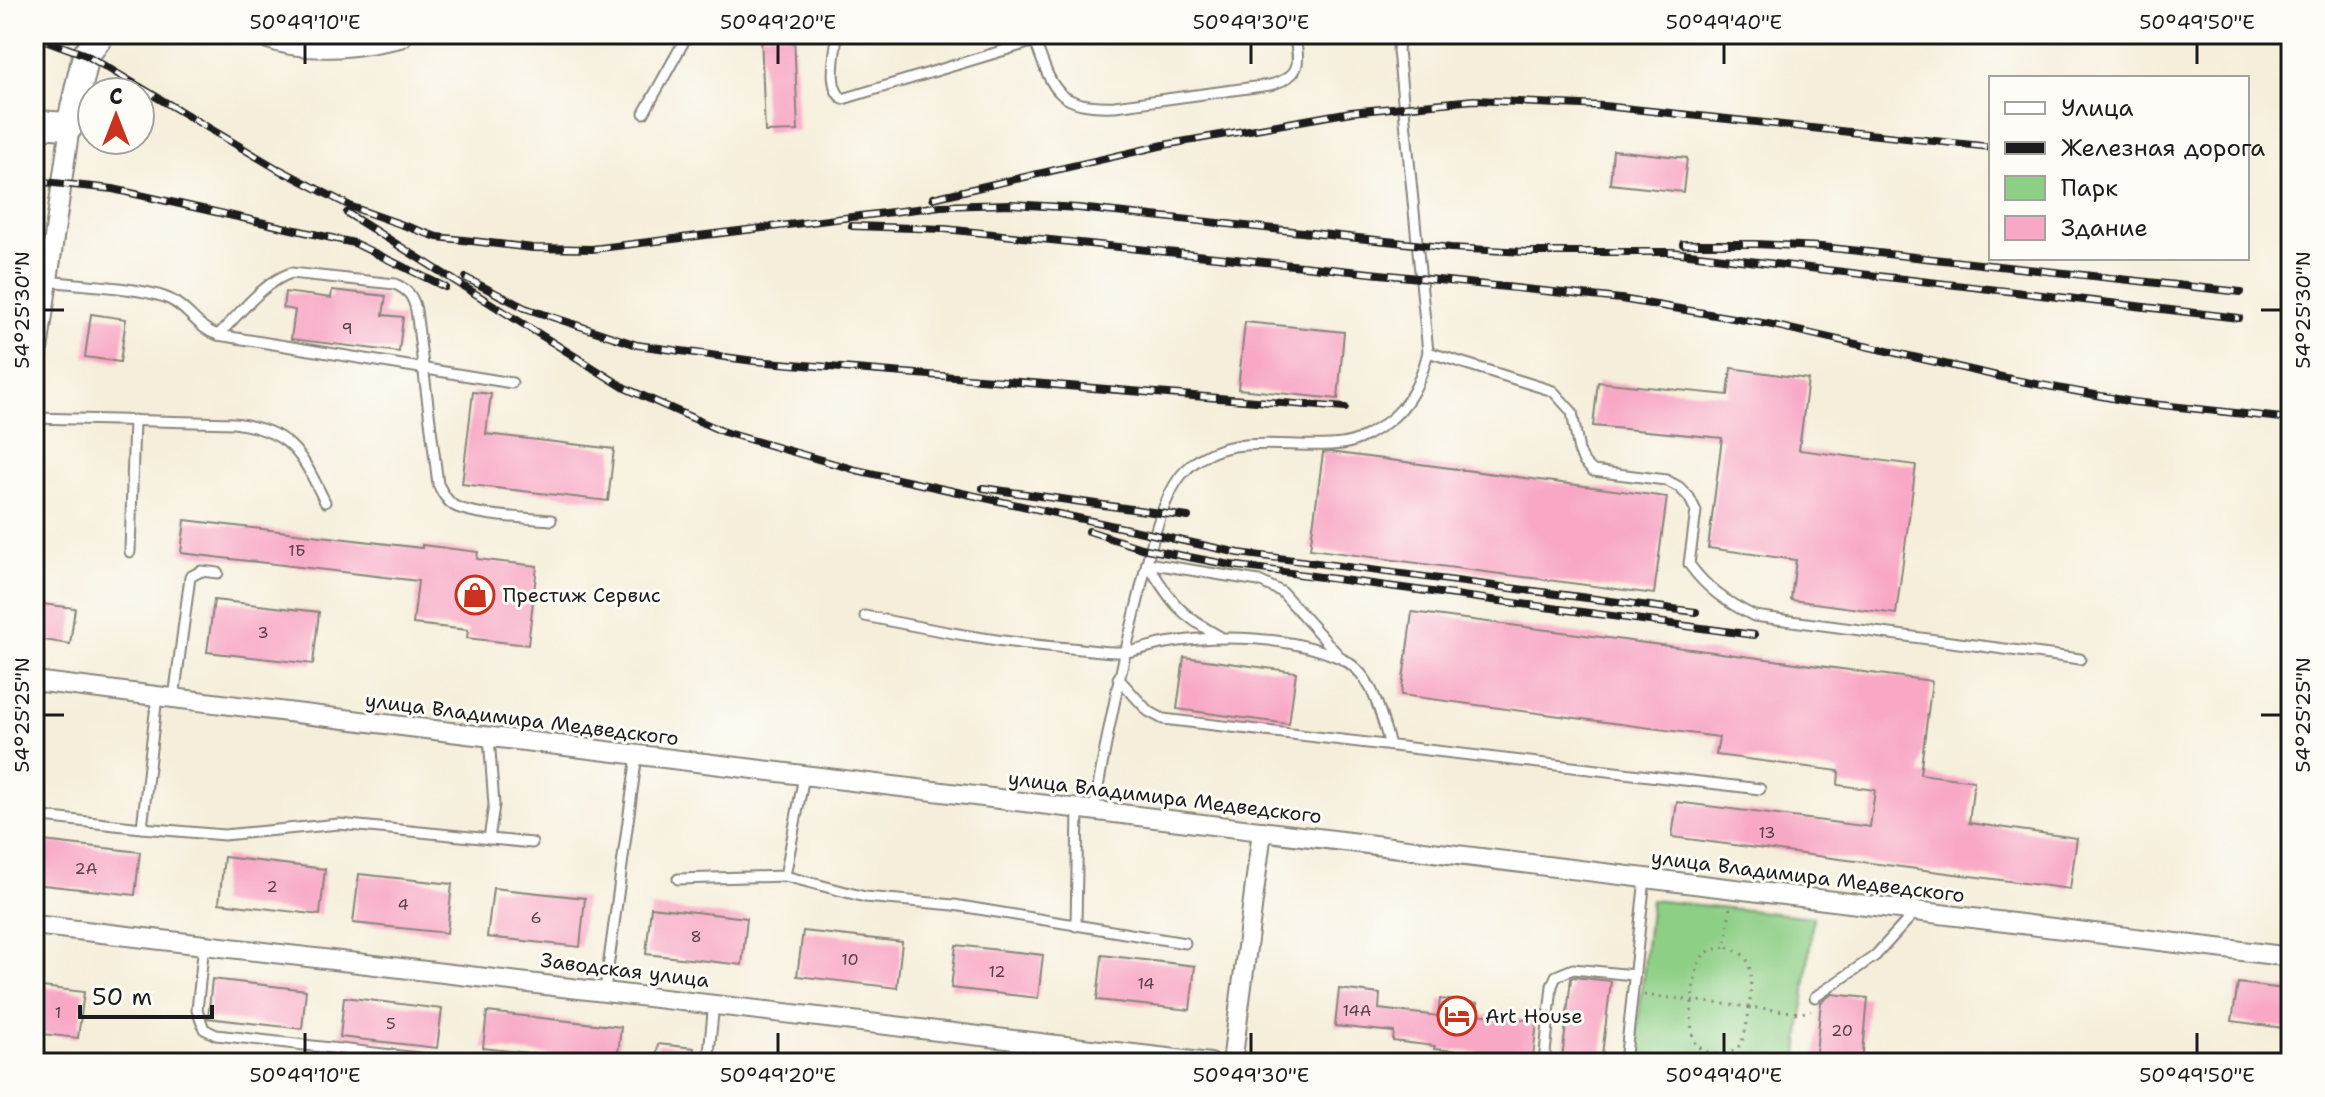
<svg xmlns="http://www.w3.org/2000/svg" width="2325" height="1097" font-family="'Shantell Sans',sans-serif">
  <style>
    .green { fill: #8ecf86; stroke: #557651; stroke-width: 2 }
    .building { fill: #f8a7c5 }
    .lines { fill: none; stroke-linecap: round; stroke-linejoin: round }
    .lane-casing { stroke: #88857b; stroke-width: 13 }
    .street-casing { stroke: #88857b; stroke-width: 22 }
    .secondary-casing { stroke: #88857b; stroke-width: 30 }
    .path { stroke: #88857b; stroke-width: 3; stroke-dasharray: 2 6; stroke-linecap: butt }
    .lane { stroke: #fff; stroke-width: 9 }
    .street { stroke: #fff; stroke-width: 18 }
    .secondary { stroke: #fff; stroke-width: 26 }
    .rail-casing { stroke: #1c1c1c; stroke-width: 8 }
    .rail { stroke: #fdfcf7; stroke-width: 5; stroke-dasharray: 15; stroke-linecap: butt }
    .ticks { fill: none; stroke: #1c1c1c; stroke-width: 3 }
    .labels { text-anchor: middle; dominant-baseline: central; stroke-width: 6; stroke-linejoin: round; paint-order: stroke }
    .number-label { font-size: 16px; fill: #533f46 }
    .poi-label { font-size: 20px; fill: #1c1c1c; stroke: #fdfcf7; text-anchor: start }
    .street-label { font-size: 20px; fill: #1c1c1c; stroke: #fdfcf7 }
    .neatline { fill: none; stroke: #1c1c1c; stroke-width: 3 }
    .ticks-label { font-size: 20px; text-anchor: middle; fill: #1c1c1c }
  </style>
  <rect width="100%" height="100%" fill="#fdfcf7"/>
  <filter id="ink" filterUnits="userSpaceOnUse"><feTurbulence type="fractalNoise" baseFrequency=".0125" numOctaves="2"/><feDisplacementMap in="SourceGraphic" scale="16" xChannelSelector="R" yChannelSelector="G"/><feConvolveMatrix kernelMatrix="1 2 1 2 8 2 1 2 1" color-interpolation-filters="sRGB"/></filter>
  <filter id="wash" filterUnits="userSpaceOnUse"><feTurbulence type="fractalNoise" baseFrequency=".006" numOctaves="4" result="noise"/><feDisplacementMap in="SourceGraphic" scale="32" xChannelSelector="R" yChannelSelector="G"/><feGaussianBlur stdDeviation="1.8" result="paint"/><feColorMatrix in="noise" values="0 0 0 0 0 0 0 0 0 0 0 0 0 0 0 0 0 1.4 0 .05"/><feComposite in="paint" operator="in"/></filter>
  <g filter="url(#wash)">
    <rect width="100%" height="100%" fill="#f5eeda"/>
    <path class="green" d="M1651,900L1813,917L1797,1063H1634Z"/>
    <g id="blocks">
      <g class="building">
        <path d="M761,34H794L798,131L765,132Z"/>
        <path d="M1613,150L1687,158L1683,192L1610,184Z"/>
        <path d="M332,290L386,296L383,315L403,317L399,352L291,339L295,310L283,308L285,292L331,298Z"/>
        <path d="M91,314L126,319L120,362L85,357Z"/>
        <path d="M1245,322L1344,332L1338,399L1238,389Z"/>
        <path d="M1731,368L1808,379L1799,450L1916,465L1896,614L1791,600L1796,560L1708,548L1722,438L1593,426L1598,382L1728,395Z"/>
        <path d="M473,392L491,394L486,434L614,449L608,501L462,484Z"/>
        <path d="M1330,452L1667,497L1654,594L1310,549L1323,453Z"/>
        <path d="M185,520L422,548V545L478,552L477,559L537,566L528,645L467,638L468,630L413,624L418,581L181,553Z"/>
        <path d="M214,600L319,612L313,664L207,652Z"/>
        <path d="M42,604L75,608L70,644L37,639Z"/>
        <path d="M1412,612L1932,681L1920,774L1974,781L1969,823L2077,838L2070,889L1672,837L1677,802L1870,827L1875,790L1838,785L1839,771L1716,755L1719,737L1401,695Z"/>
        <path d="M1184,657L1296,672L1289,724L1177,709Z"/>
        <path d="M34,840L140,852L135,895L34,884Z"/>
        <path d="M224,857L325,869L320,915L219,903Z"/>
        <path d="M359,874L452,884L447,933L353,923Z"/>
        <path d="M493,888L585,898L580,947L487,937Z"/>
        <path d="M651,907L747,918L742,965L646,954Z"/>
        <path d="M803,931L902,942L897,988L797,976Z"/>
        <path d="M956,945L1043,955L1038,998L951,988Z"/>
        <path d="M1102,955L1195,966L1190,1010L1097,1000Z"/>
        <path d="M1574,977L1611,981L1601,1063L1562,1060L1571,978Z"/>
        <path d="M212,979L306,990L302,1029L208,1018Z"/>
        <path d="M2238,983L2291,990V1029L2232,1021Z"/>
        <path d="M34,986L84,992L78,1038L34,1033Z"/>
        <path d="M1339,989L1380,994L1379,1009L1438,1016L1440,999L1478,1003L1477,1014L1537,1021L1533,1057L1434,1049L1435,1046L1393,1041L1394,1032L1335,1026Z"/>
        <path d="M1832,994L1868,998L1862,1063H1815L1821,1002Z"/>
        <path d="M344,997L442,1009L437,1048L340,1037Z"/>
        <path d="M487,1012L621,1027L617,1063L483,1048Z"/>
        <path d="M658,1044L694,1048L693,1063H656Z"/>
      </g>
    </g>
  </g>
  <g filter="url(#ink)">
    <use href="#blocks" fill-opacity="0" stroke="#88857b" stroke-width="2"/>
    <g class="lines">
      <g class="lane-casing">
        <g id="lane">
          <path d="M837,34C836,53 826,87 843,99L1058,34"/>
          <path d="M1035,41C1053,91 1057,108 1115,106L1270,85C1302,76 1300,63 1294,34"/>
          <path d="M644,113L688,34"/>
          <path d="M46,281C78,285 143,287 169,299C189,308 198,329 218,335L512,383"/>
          <path d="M218,335C240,314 262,283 291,273L395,284C408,290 413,296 416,310L438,484C442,492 446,500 453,505C471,516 528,518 551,520"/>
          <path d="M1428,352L1553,391L1572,412L1579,451L1584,462L1593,471L1666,480L1679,487L1689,497L1696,511L1689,564C1707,589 1726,602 1754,616L2080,659"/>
          <path d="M34,418L234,423C292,431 301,453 325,502"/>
          <path d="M130,552L134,420"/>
          <path d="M865,616C933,630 1000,643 1070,648C1087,649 1107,653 1125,652C1138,651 1152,645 1166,643C1219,634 1291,636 1340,658C1374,673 1380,714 1390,745"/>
          <path d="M1219,636C1178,614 1171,601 1147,563L1259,581L1282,592L1341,658"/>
          <path d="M1118,678L1148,711L1163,719L1760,789"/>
          <path d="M174,698L190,577L201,571L218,573"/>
          <path d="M804,776L785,876L865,897L954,905L1185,943"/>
          <path d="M1094,811C1106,738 1121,667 1139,596C1147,562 1161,495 1185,471C1227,428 1289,451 1342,444C1358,442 1373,432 1386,423C1410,406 1421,380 1428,352L1398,50L1400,34"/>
          <path d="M34,816L142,828L157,696"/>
          <path d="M142,828L224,835L339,824L532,843"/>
          <path d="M489,839L494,805L489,737"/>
          <path d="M678,879L785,876"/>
          <path d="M1076,926L1078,809"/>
          <path d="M204,944L197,1010L204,1029L216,1035L463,1063"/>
          <path d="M605,990L637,755"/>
          <path d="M1815,997L1875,956L1916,911"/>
          <path d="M708,1063L714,1003"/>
          <path d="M1544,1063L1552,986L1556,976L1573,969L1634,975"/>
          <path d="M1625,1063L1645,878"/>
        </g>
      </g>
      <g class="street-casing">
        <g id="street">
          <path d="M34,378L70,126"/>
          <path d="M34,681L2291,957"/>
          <path d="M34,925L1210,1063"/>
          <path d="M1232,1063L1262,831"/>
        </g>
      </g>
      <g class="secondary-casing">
        <g id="secondary">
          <path d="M265,34C309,50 354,44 399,34"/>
          <path d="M34,124L70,126L86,55L101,34"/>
        </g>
      </g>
      <g class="path">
        <path d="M1644,995L1802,1013L1811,1010"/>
        <path d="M1716,1055C1707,1052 1700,1050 1695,1042C1687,1030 1693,965 1703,956C1709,949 1717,949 1726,947"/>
        <path d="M1715,1063L1716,1055C1725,1054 1732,1053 1739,1046C1749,1035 1755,972 1747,960C1742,952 1735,950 1726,947L1730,905"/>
      </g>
      <use href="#lane" class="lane"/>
      <use href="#street" class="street"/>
      <use href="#secondary" class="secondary"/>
      <g class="rail-casing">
        <g id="rail">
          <path d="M34,36L86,55L286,174"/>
          <path d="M279,169L352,207L437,237L533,248L592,249L941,206L1011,204L1078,208L1451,248L1525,252H1672L2239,318"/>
          <path d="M34,181L113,189L354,243L445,287"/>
          <path d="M933,198L1164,145L1351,112L1474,100L1604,106L1991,147"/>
          <path d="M347,213L625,388L724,432L856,470L1239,553L1696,612"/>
          <path d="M852,226L945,229L1621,299L1768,324L2015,380L2133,402L2291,419"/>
          <path d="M1683,244H1755L1822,247L2241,292"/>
          <path d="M466,278L525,308L637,345L754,361L1345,408"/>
          <path d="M983,488L1188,517"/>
          <path d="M1089,531L1141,548L1231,565L1754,635"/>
        </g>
      </g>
      <use href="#rail" class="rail"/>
    </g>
  </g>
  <path class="ticks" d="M305,44V64M778,44V64M1251,44V64M1724,44V64M2197,44V64M44,310H64M2261,310H2281M44,715H64M2261,715H2281M305,1033V1053M778,1033V1053M1251,1033V1053M1724,1033V1053M2197,1033V1053"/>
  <defs>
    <g id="shop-ring" transform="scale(2)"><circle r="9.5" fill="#fdfcf7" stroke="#c8321e" stroke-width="1.5"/><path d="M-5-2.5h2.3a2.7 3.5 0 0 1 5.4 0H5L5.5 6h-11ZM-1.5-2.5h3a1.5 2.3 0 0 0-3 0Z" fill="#c8321e"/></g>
    <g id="hotel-ring" transform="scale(2)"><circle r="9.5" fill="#fdfcf7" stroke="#c8321e" stroke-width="1.5"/><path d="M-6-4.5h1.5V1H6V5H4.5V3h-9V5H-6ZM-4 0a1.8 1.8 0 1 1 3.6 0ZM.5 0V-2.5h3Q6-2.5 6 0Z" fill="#c8321e"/></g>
  </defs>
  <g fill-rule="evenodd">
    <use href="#shop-ring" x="475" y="595"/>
    <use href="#hotel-ring" x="1457" y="1016"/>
  </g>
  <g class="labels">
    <g class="number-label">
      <text x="347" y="328">9</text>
      <text x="297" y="550">1Б</text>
      <text x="263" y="632">3</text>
      <text x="1767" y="832">13</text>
      <text x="86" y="868">2А</text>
      <text x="272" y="886">2</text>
      <text x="403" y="904">4</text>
      <text x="536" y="917">6</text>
      <text x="696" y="936">8</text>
      <text x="850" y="959">10</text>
      <text x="997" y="971">12</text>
      <text x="1146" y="983">14</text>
      <text x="1357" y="1010">14А</text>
      <text x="58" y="1012">1</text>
      <text x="391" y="1023">5</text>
      <text x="1842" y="1030">20</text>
    </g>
    <g class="poi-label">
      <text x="503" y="595">Престиж Сервис</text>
      <text x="1485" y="1016">Art House</text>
    </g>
    <g class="street-label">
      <text transform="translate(522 719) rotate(7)">улица Владимира Медведского</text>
      <text transform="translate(1165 797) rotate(7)">улица Владимира Медведского</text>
      <text transform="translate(1808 876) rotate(7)">улица Владимира Медведского</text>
      <text transform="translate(625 970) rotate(7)">Заводская улица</text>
    </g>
  </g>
  <rect width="2325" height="1097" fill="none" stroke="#fdfcf7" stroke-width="88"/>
  <rect x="1989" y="76" width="260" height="184" fill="#fdfcf7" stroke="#a3a29f" stroke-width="2"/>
  <rect x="2005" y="102" width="40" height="12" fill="#ffffff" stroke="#a3a29f" stroke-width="2"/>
  <text x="2061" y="116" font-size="24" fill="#1c1c1c">Улица</text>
  <rect x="2005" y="142" width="40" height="12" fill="#1c1c1c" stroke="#a3a29f" stroke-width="2"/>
  <text x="2061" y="156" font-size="24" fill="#1c1c1c">Железная дорога</text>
  <rect x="2005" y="176" width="40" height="24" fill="#8ecf86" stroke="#a3a29f" stroke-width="2"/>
  <text x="2061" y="196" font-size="24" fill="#1c1c1c">Парк</text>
  <rect x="2005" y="216" width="40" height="24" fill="#f8a7c5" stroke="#a3a29f" stroke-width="2"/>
  <text x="2061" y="236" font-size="24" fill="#1c1c1c">Здание</text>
  <g transform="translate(116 116)"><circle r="38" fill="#fdfcf7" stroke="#a3a29f" stroke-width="2"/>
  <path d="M0-6L14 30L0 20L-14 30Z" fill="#c8321e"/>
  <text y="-12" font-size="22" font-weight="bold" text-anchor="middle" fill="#1c1c1c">С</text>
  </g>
  <path d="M80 1005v12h132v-12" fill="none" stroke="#1c1c1c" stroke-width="4"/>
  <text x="92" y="1005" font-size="24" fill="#1c1c1c" stroke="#fdfcf7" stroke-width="6" paint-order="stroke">50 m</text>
  <rect x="44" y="44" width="2237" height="1009" class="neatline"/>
  <g class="ticks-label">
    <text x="305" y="29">50°49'10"E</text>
    <text x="778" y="29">50°49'20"E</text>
    <text x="1251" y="29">50°49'30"E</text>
    <text x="1724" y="29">50°49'40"E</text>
    <text x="2197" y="29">50°49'50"E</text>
    <text transform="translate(22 310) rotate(-90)" y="7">54°25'30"N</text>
    <text transform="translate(2303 310) rotate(-90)" y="7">54°25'30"N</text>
    <text transform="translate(22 715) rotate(-90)" y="7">54°25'25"N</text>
    <text transform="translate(2303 715) rotate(-90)" y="7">54°25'25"N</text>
    <text x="305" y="1082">50°49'10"E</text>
    <text x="778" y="1082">50°49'20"E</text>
    <text x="1251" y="1082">50°49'30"E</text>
    <text x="1724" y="1082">50°49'40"E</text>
    <text x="2197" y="1082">50°49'50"E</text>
  </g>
</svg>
